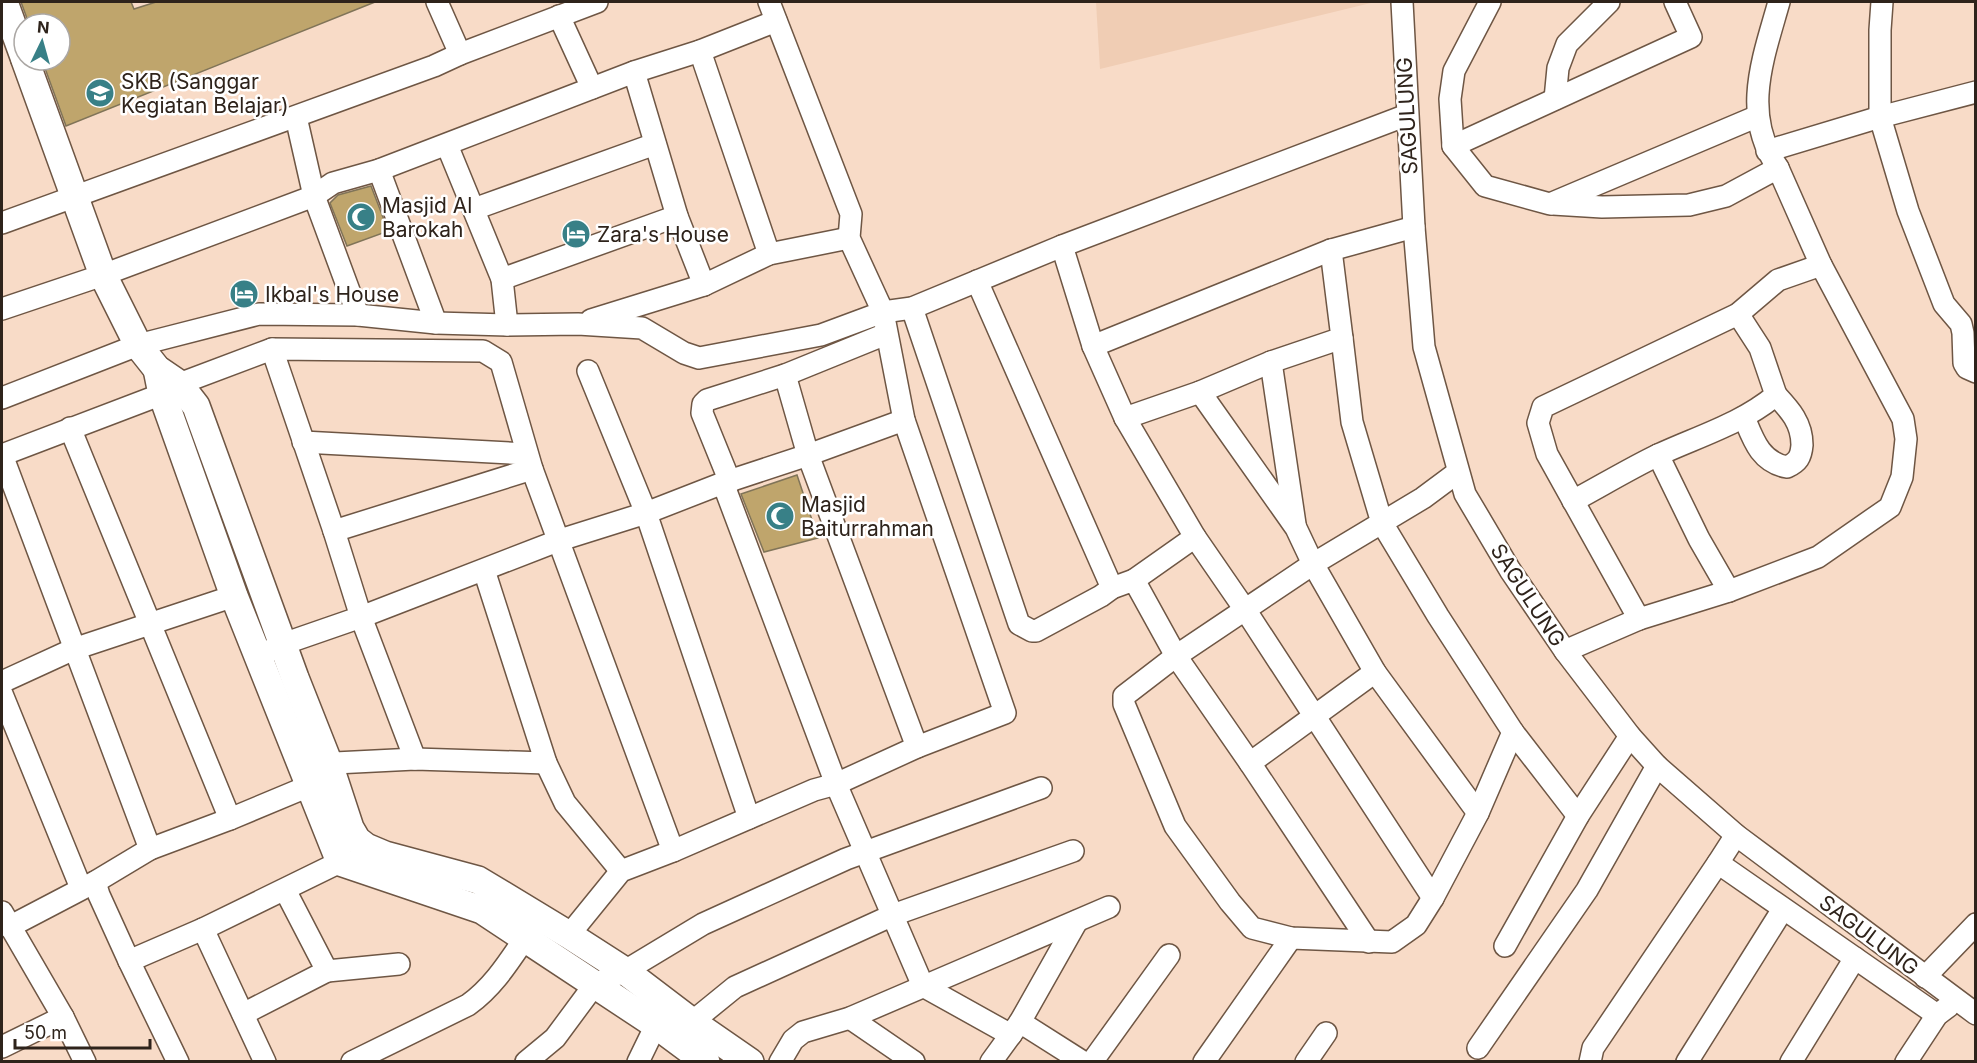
<svg xmlns="http://www.w3.org/2000/svg" width="1977" height="1063" font-family="Inter,sans-serif">
  <style>
    .built { fill: #f0cdb4 }
    .building { fill: #bfa56c; stroke: #807458; stroke-width: 1.5 }
    .lines { fill: none; stroke-linecap: round; stroke-linejoin: round }
    .minor-casing { stroke: #6e5644; stroke-width: 24 }
    .tertiary-casing { stroke: #6e5644; stroke-width: 30 }
    .minor { stroke: #fff; stroke-width: 21 }
    .tertiary { stroke: #fff; stroke-width: 27 }
    .labels { text-anchor: middle; dominant-baseline: central; stroke-width: 5; stroke-linejoin: round; paint-order: stroke }
    .poi-label { font-size: 21px; fill: #2e231b; stroke: #fff; text-anchor: start }
    .street-label { font-size: 21px; fill: #2e231b; stroke: #fff }
  </style>
  <rect width="100%" height="100%" fill="#f8dbc7"/>
  <path class="built" d="M1096,2H1375L1100,69Z"/>
  <g class="building">
    <path d="M21,2H131L134,9L156,2H375L66,126L42,60H60V24H29Z"/>
    <path d="M371,186L386,225L383,233L347,246L330,203L338,195Z"/>
    <path d="M797,475L818,538L764,552L741,494Z"/>
  </g>
  <g class="lines">
    <g class="minor-casing">
      <g id="minor">
        <path d="M437,2L460,54"/>
        <path d="M769,2L851,214L849,238L883,312L912,308L1062,246L1407,115"/>
        <path d="M1402,2L1414,227L1424,347L1465,494L1510,570L1565,651L1630,736L1657,766L1736,835L1976,1014"/>
        <path d="M1490,2L1454,71L1450,99L1453,146L1485,186L1550,204L1758,116"/>
        <path d="M1882,2L1880,30V117L1908,211L1944,304L1961,324L1963,333L1964,363L1967,368L1976,372"/>
        <path d="M559,16L592,88"/>
        <path d="M700,51L769,254"/>
        <path d="M634,72L677,216L704,285"/>
        <path d="M1555,99L1558,68L1567,44L1609,2"/>
        <path d="M296,117L314,196L358,315"/>
        <path d="M447,145L502,279L507,325"/>
        <path d="M1453,146L1691,37L1675,2"/>
        <path d="M1767,151L1880,117L1976,92"/>
        <path d="M379,170L436,323"/>
        <path d="M1553,204L1602,207L1689,205L1726,196L1778,168"/>
        <path d="M474,209L655,144"/>
        <path d="M2,223L434,66L460,54L597,2"/>
        <path d="M1062,246L1093,346L1125,418L1195,537L1134,580"/>
        <path d="M1331,250L1342,338L1271,362L1200,392L1296,528L1313,564L1375,672L1478,813"/>
        <path d="M502,279L677,216"/>
        <path d="M977,281L1112,588"/>
        <path d="M912,308L1019,624L1032,631H1036L1101,596L1112,588L1134,580L1176,656L1250,763L1369,942"/>
        <path d="M2,309L103,275L314,196L333,183L379,170L634,72L700,51L776,21"/>
        <path d="M591,320L704,285L769,254L849,238"/>
        <path d="M1342,338L1352,422L1382,523L1438,616L1513,732L1478,813L1433,898L1416,925L1392,942L1291,938L1252,928L1230,902L1175,826L1124,704V696L1176,656L1313,564L1423,498L1458,472"/>
        <path d="M1093,346L1331,250L1414,227"/>
        <path d="M272,349L334,531L361,617L415,759"/>
        <path d="M1271,362L1295,524"/>
        <path d="M588,371L646,513L749,818"/>
        <path d="M785,375L808,455L917,747"/>
        <path d="M2,398L138,345L259,314L358,315L436,323L507,325L578,324L642,328L684,353L699,358L821,335L883,312L904,420L1005,713L917,747L836,784L814,790L673,851L621,871L569,935"/>
        <path d="M1744,417C1753,439 1760,462 1787,467C1798,462 1801,457 1802,445C1802,423 1790,410 1776,395"/>
        <path d="M1125,418L1200,392"/>
        <path d="M70,428L230,819"/>
        <path d="M303,442L527,454"/>
        <path d="M2,455L157,396L179,384L272,349L483,351L501,362L532,469L673,851"/>
        <path d="M2,455L150,849"/>
        <path d="M1658,455L1699,539L1729,591"/>
        <path d="M730,482L702,413L703,404L707,400L785,375L886,334"/>
        <path d="M723,483L836,784L923,986L1011,1035"/>
        <path d="M1573,501C1601,486 1629,469 1658,455C1699,436 1741,424 1776,395L1760,348L1738,314"/>
        <path d="M334,531L532,469"/>
        <path d="M1195,537L1246,611L1433,898"/>
        <path d="M484,570L546,763L565,803L621,871"/>
        <path d="M1639,619L1547,454L1538,423L1543,407L1738,314L1778,280L1821,265"/>
        <path d="M1565,651L1639,619L1729,591L1818,557L1890,507L1902,477L1906,439L1903,419L1821,265L1778,168C1741,114 1763,59 1779,2"/>
        <path d="M259,656L283,644L361,617L560,540L646,513L723,483L808,455L904,420"/>
        <path d="M2,682L74,649L234,596"/>
        <path d="M2,694L81,888"/>
        <path d="M1513,732L1578,816"/>
        <path d="M1250,763L1375,672"/>
        <path d="M315,764L415,759L546,763"/>
        <path d="M1718,863L1937,1015"/>
        <path d="M95,882L99,895L129,961L178,1062"/>
        <path d="M2,912L63,1017L85,1062"/>
        <path d="M9,927L95,882L150,849L230,819L309,786"/>
        <path d="M203,929L265,1062"/>
        <path d="M1505,946L1578,816L1630,736"/>
        <path d="M129,961L203,929L340,862"/>
        <path d="M327,971L399,964"/>
        <path d="M1925,977L1976,924"/>
        <path d="M243,1014L327,971L285,890"/>
        <path d="M850,1018L914,1062"/>
        <path d="M692,1022L735,987L893,915L1073,851"/>
        <path d="M1020,1022L1083,1062"/>
        <path d="M2,1047L63,1017"/>
        <path d="M1478,1048L1587,890L1657,766"/>
        <path d="M352,1062L468,1005C493,987 508,963 525,938"/>
        <path d="M526,1062L555,1038L595,984L625,971L703,924L846,859L1041,788"/>
        <path d="M638,1062L656,1025"/>
        <path d="M780,1062L793,1040L803,1032L850,1018L1109,907"/>
        <path d="M991,1062L1020,1022L1077,921"/>
        <path d="M1092,1062L1169,955"/>
        <path d="M1204,1062L1291,938"/>
        <path d="M1306,1062L1326,1033"/>
        <path d="M1590,1062L1593,1048L1718,863L1736,835"/>
        <path d="M1687,1062L1783,909"/>
        <path d="M1791,1062L1855,958"/>
        <path d="M1906,1062L1937,1015L1949,1006"/>
      </g>
    </g>
    <g class="tertiary-casing">
      <g id="tertiary">
        <path d="M4,2L24,57"/>
        <path d="M25,60L103,275L138,345L157,369L179,384L196,406L295,678L329,764L350,828L357,840L366,847L385,855L478,880L569,935L625,971L692,1022L750,1062"/>
        <path d="M157,369L162,394L234,596L340,862L482,910L656,1025L706,1062"/>
      </g>
    </g>
    <use href="#minor" class="minor"/>
    <use href="#tertiary" class="tertiary"/>
  </g>
  <defs>
    <g id="university-disc" transform="scale(1.5)"><circle r="9.5" fill="#388087" stroke="#fff"/><path d="M0-5L7-2L0 1L-7-2ZM-4 1L0 2.5L4 1V4Q0 6-4 4Z" fill="#fff"/></g>
    <g id="mosque-disc" transform="scale(1.5)"><circle r="9.5" fill="#388087" stroke="#fff"/><path d="M3.5-4.9A6 6 0 1 0 3.5 4.9A5 5 0 1 1 3.5-4.9Z" fill="#fff"/></g>
    <g id="hotel-disc" transform="scale(1.5)"><circle r="9.5" fill="#388087" stroke="#fff"/><path d="M-6-4.5h1.5V1H6V5H4.5V3h-9V5H-6ZM-4 0a1.8 1.8 0 1 1 3.6 0ZM.5 0V-2.5h3Q6-2.5 6 0Z" fill="#fff"/></g>
  </defs>
  <g fill-rule="evenodd">
    <use href="#university-disc" x="100" y="93"/>
    <use href="#mosque-disc" x="361" y="217"/>
    <use href="#hotel-disc" x="576" y="234"/>
    <use href="#hotel-disc" x="244" y="294"/>
    <use href="#mosque-disc" x="780" y="516"/>
  </g>
  <g class="labels">
    <g class="poi-label">
      <text x="121" y="81">SKB (Sanggar<tspan x="121" dy="24">Kegiatan Belajar)</tspan></text>
      <text x="382" y="205">Masjid Al<tspan x="382" dy="24">Barokah</tspan></text>
      <text x="597" y="234">Zara's House</text>
      <text x="265" y="294">Ikbal's House</text>
      <text x="801" y="504">Masjid<tspan x="801" dy="24">Baiturrahman</tspan></text>
    </g>
    <g class="street-label">
      <text transform="translate(1407 116) rotate(-93)">SAGULUNG</text>
      <text transform="translate(1528 595) rotate(57)">SAGULUNG</text>
      <text transform="translate(1869 935) rotate(37)">SAGULUNG</text>
    </g>
  </g>
  <rect width="1977" height="1063" fill="none" stroke="#2e231b" stroke-width="6"/>
  <g transform="translate(42 42) rotate(5)"><circle r="28" fill="#ffffff" stroke="#aba7a4" stroke-width="1.5"/>
  <path d="M0-4.5L10 22L0 15L-10 22Z" fill="#388087"/>
  <text y="-9" font-size="16" font-weight="bold" text-anchor="middle" fill="#2e231b">N</text>
  </g>
  <path d="M15 1039v9h135v-9" fill="none" stroke="#2e231b" stroke-width="3"/>
  <text x="24" y="1039" font-size="18" fill="#2e231b" stroke="#ffffff" stroke-width="4.5" paint-order="stroke">50 m</text>
</svg>
